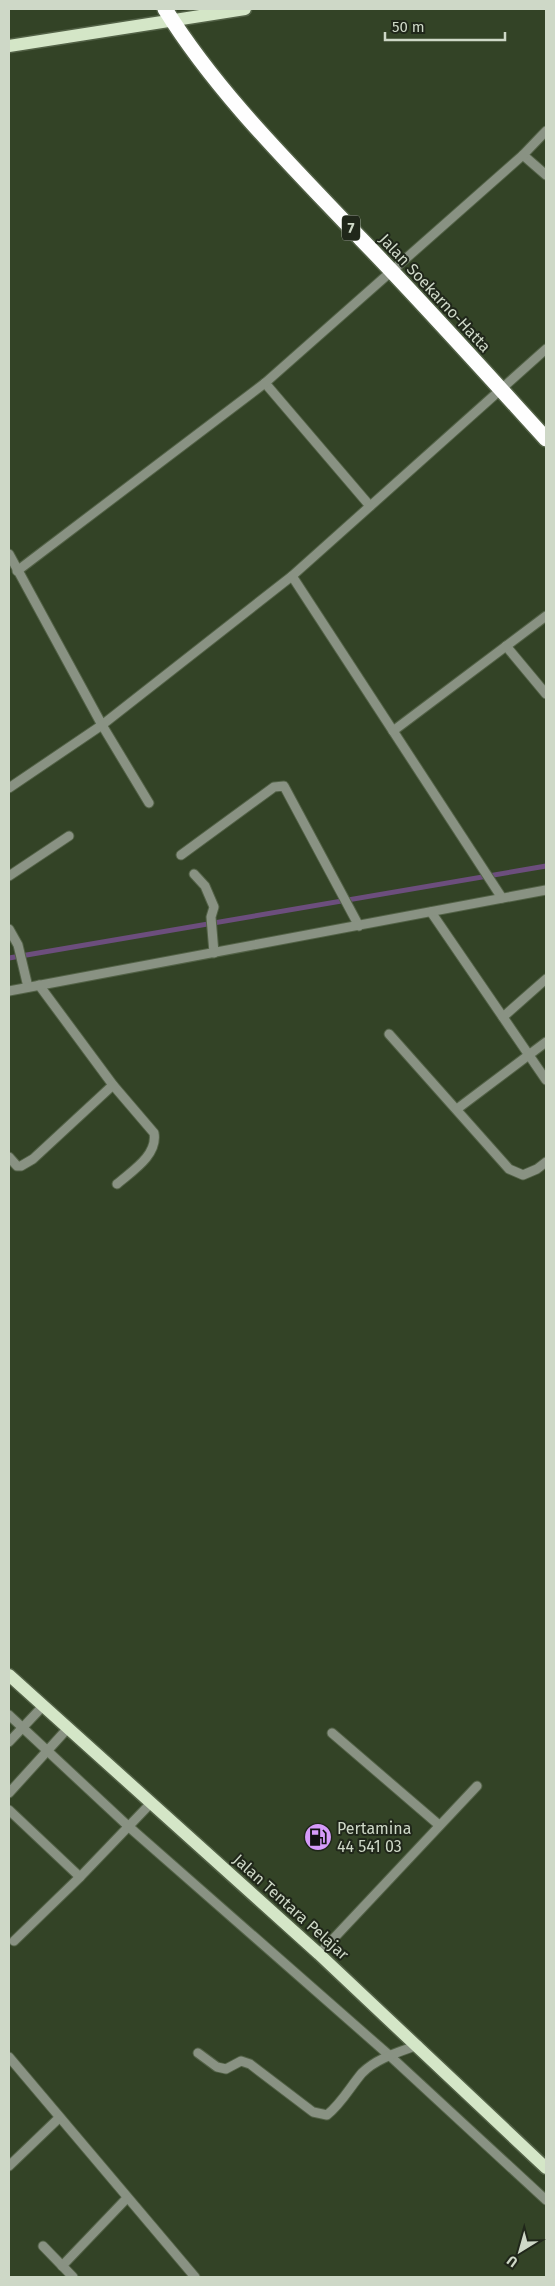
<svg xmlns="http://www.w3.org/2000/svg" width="555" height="2286" font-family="'Fira Sans',sans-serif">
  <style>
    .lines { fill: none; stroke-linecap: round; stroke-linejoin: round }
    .stream { stroke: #6c4e7d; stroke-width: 5 }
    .minor-casing { stroke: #526146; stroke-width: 11 }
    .major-casing { stroke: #526146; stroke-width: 15 }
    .highway-casing { stroke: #526146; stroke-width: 18 }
    .minor { stroke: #899283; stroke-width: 9 }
    .major { stroke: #d4e6c7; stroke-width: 12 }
    .highway { stroke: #fefefe; stroke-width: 15 }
    .labels { text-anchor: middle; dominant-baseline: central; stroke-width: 4; stroke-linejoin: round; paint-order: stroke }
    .shield { fill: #20271a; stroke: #9aa393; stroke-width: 1 }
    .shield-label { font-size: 15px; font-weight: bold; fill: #ced8c7 }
    .street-label { font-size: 16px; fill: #ced8c7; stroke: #20271a }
    .poi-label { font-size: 16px; fill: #ced8c7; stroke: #20271a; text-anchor: start }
  </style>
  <rect width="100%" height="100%" fill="#334326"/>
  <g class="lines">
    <path class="stream" d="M9,958L546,866"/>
    <g class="minor-casing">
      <g id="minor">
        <path d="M523,155L546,175"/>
        <path d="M265,383L370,506"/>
        <path d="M9,554L102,725L149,803"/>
        <path d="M17,571L265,383L523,155L546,131"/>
        <path d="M292,576L502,898"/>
        <path d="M506,646L546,694"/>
        <path d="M393,731L546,616"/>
        <path d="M9,788L102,725L292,576L546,349"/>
        <path d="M181,855L274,787L284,786L359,926"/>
        <path d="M194,874L205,886L214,907L211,917L214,953"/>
        <path d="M9,876L69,836"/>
        <path d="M431,912L546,1080"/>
        <path d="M9,929L18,945L28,987"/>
        <path d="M39,985L113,1085L154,1133C158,1155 132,1171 117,1184"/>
        <path d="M9,991L546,890"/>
        <path d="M503,1017L546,979"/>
        <path d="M389,1034L509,1169L523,1175L537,1169L546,1162"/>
        <path d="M457,1109L546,1042"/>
        <path d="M9,1157L17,1166H21L33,1159L113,1085"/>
        <path d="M9,1715L128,1826L390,2056L546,2200"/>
        <path d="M332,1733L439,1825"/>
        <path d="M9,1742L43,1706"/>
        <path d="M9,1793L68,1728"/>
        <path d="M9,1810L80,1877"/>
        <path d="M14,1941L80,1877L151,1803"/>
        <path d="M319,1954L477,1786"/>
        <path d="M198,2053L217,2067L226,2069L241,2061L250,2064L313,2112L327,2115C342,2103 350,2087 362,2073C377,2058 399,2052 418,2045"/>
        <path d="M9,2057L195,2277"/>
        <path d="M9,2166L59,2118"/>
        <path d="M43,2246L73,2277"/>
        <path d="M62,2266L127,2198"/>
      </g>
    </g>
    <g class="major-casing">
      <g id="major">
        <path d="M9,46L245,9"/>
        <path d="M9,1675L319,1954L546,2168"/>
      </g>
    </g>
    <g class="highway-casing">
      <path id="highway" d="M165,9C218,94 292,166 361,239C424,304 485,372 546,439"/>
    </g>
    <use href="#minor" class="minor"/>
    <use href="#major" class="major"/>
    <use href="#highway" class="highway"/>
  </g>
  <defs>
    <g id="fuel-disc" transform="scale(1.4375)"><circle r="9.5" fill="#d69bfa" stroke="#20271a"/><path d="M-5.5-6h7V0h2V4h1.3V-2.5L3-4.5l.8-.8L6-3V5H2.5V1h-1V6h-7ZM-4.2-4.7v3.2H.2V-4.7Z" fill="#111"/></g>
  </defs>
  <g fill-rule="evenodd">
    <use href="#fuel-disc" x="318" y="1837"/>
  </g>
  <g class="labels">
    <rect class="shield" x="342" y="215.5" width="18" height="25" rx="4"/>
    <g class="shield-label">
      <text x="351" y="228">7</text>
    </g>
    <g class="street-label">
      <text transform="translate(435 293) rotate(47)">Jalan Soekarno-Hatta</text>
      <text transform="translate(291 1907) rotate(42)">Jalan Tentara Pelajar</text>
    </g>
    <g class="poi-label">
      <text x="337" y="1828">Pertamina<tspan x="337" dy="18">44 541 03</tspan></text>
    </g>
  </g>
  <rect width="555" height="2286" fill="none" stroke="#ced8c7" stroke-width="20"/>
  <g transform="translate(520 2251) rotate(217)" stroke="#20271a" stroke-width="4" paint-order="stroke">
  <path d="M0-4L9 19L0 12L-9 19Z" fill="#ced8c7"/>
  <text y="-8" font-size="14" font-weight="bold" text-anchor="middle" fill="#ced8c7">U</text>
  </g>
  <path d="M385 32v8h120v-8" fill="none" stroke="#ced8c7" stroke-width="2.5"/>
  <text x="392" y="32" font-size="15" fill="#ced8c7" stroke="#20271a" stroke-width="4" paint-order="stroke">50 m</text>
</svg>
